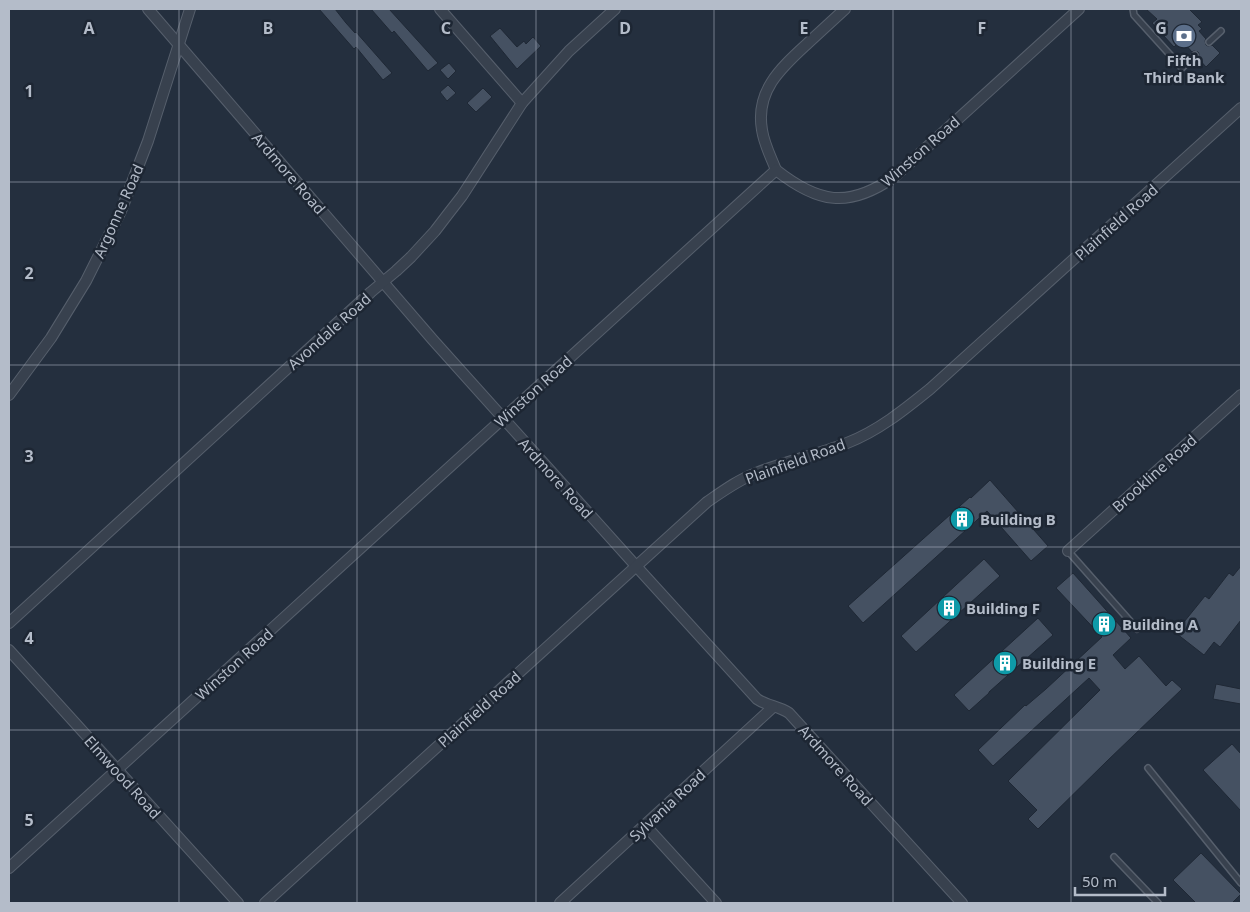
<svg xmlns="http://www.w3.org/2000/svg" width="1250" height="912" font-family="'Noto Sans',sans-serif">
  <style>
    .building { fill: #455162; stroke: #1f2835 }
    .lines { fill: none; stroke-linecap: round; stroke-linejoin: round }
    .lane-casing { stroke: #565f6c; stroke-width: 8 }
    .street-casing { stroke: #565f6c; stroke-width: 12 }
    .lane { stroke: #38414e; stroke-width: 5 }
    .street { stroke: #38414e; stroke-width: 10 }
    .grid { fill: none; stroke: #b4bcc9; stroke-width: 1; stroke-opacity: 0.55 }
    .labels { text-anchor: middle; dominant-baseline: central; stroke-width: 5; stroke-linejoin: round; paint-order: stroke }
    .poi-label { font-size: 15px; font-weight: bold; fill: #b4bcc9; stroke: #1d2633; text-anchor: start }
    .street-label { font-size: 15px; fill: #b4bcc9; stroke: #1d2633 }
    .grid-label { font-size: 16px; text-anchor: middle; font-weight: bold; fill: #b4bcc9; stroke: #1d2633; stroke-width: 5; stroke-linejoin: round; paint-order: stroke }
  </style>
  <rect width="100%" height="100%" fill="#242f3e"/>
  <g class="building">
    <path d="M319,9H335L346,23L355,33L356,32L392,73L383,80L356,47L354,49Z"/>
    <path d="M371,9H389L438,63L428,71L394,31L392,33Z"/>
    <path d="M1146,9H1189L1202,22L1198,25L1202,29L1199,31L1206,39L1205,41L1206,45L1208,46L1212,45L1220,53L1206,67L1198,58L1199,54L1198,52L1194,51L1192,52L1185,44L1183,46L1179,42L1174,47L1152,23L1157,19Z"/>
    <path d="M500,28L517,47L524,41L526,44L533,37L541,46L517,69L490,36Z"/>
    <path d="M449,63L456,71L448,79L440,70Z"/>
    <path d="M448,85L456,93L447,101L440,92Z"/>
    <path d="M483,88L492,97L476,112L467,103Z"/>
    <path d="M990,480L1048,546L1031,561L987,511L863,623L848,606L970,497L971,498Z"/>
    <path d="M984,559L1000,576L916,652L901,636Z"/>
    <path d="M1241,566V620L1220,647L1214,642L1204,655L1172,630L1181,619L1184,622L1205,596L1209,599L1229,573L1233,576Z"/>
    <path d="M1073,573L1131,638L1113,655L1125,669L1139,656L1166,686L1172,680L1182,689L1107,761L1038,829L1028,819L1037,810L1008,781L1100,690L1089,678L993,766L978,750L1025,705L1026,706L1046,689L1102,637L1056,588Z"/>
    <path d="M1038,618L1053,635L989,692V693L969,711L954,695Z"/>
    <path d="M1216,684L1241,689V704L1213,699Z"/>
    <path d="M1232,744L1241,754V811L1203,770Z"/>
    <path d="M1201,853L1241,894L1232,903H1196L1173,880Z"/>
  </g>
  <g class="lines">
    <g class="lane-casing">
      <g id="lane">
        <path d="M1133,9L1134,15L1182,68L1195,55"/>
        <path d="M1209,42L1221,31"/>
        <path d="M1068,551L1137,629"/>
        <path d="M1148,768L1241,883"/>
        <path d="M1114,857L1158,903"/>
      </g>
    </g>
    <g class="street-casing">
      <g id="street">
        <path d="M148,9L433,340L636,566L757,699C767,706 779,706 789,713L962,903"/>
        <path d="M440,9L522,103"/>
        <path d="M776,170C771,157 764,144 762,130C755,90 782,67 808,43C821,31 833,20 845,9"/>
        <path d="M9,395L51,338L86,281L121,211L148,141L190,9"/>
        <path d="M1068,551L1241,395"/>
        <path d="M9,623L371,292L396,271L411,257L435,231L448,214L462,196L522,103L569,51L615,9"/>
        <path d="M9,650L238,903"/>
        <path d="M645,825L716,903"/>
        <path d="M9,868L776,170C818,203 848,209 894,177L1079,9"/>
        <path d="M265,903L707,502C723,491 738,480 756,473C786,461 817,455 847,443C878,431 904,410 930,389L1241,108"/>
        <path d="M560,903L773,707"/>
      </g>
    </g>
    <use href="#lane" class="lane"/>
    <use href="#street" class="street"/>
  </g>
  <path class="grid" d="M179,9V903M357,9V903M536,9V903M714,9V903M893,9V903M1071,9V903M9,182H1241M9,365H1241M9,547H1241M9,730H1241"/>
  <defs>
    <g id="bank-disc" transform="scale(1.25)"><circle r="9.5" fill="#5c6f8a" stroke="#1d2633"/><path d="M-6-4H6V4H-6ZM0-2.3a2.3 2.3 0 1 0 0 4.6a2.3 2.3 0 1 0 0-4.6Z" fill="#fff"/></g>
    <g id="building-disc" transform="scale(1.25)"><circle r="9.5" fill="#0f9aa8" stroke="#1d2633"/><path d="M-4-6H4V6H1V3H-1V6H-4ZM-2.5-4.3h1.7v1.8h-1.7ZM.8-4.3h1.7v1.8H.8ZM-2.5-1h1.7V.8h-1.7ZM.8-1h1.7V.8H.8Z" fill="#fff"/></g>
  </defs>
  <g fill-rule="evenodd">
    <use href="#bank-disc" x="1184" y="36"/>
    <use href="#building-disc" x="962" y="519"/>
    <use href="#building-disc" x="949" y="608"/>
    <use href="#building-disc" x="1104" y="624"/>
    <use href="#building-disc" x="1005" y="663"/>
  </g>
  <g class="labels">
    <g class="poi-label">
      <text x="1184" y="60" text-anchor="middle">Fifth<tspan x="1184" dy="17">Third Bank</tspan></text>
      <text x="980" y="519">Building B</text>
      <text x="966" y="608">Building F</text>
      <text x="1122" y="624">Building A</text>
      <text x="1022" y="663">Building E</text>
    </g>
    <g class="street-label">
      <text transform="translate(920 151) rotate(-41)">Winston Road</text>
      <text transform="translate(289 173) rotate(49)">Ardmore Road</text>
      <text transform="translate(118 211) rotate(-66)">Argonne Road</text>
      <text transform="translate(1116 222) rotate(-42)">Plainfield Road</text>
      <text transform="translate(329 331) rotate(-42)">Avondale Road</text>
      <text transform="translate(533 391) rotate(-42)">Winston Road</text>
      <text transform="translate(795 461) rotate(-20)">Plainfield Road</text>
      <text transform="translate(1154 473) rotate(-42)">Brookline Road</text>
      <text transform="translate(556 478) rotate(48)">Ardmore Road</text>
      <text transform="translate(234 664) rotate(-42)">Winston Road</text>
      <text transform="translate(479 709) rotate(-42)">Plainfield Road</text>
      <text transform="translate(836 765) rotate(48)">Ardmore Road</text>
      <text transform="translate(123 777) rotate(48)">Elmwood Road</text>
      <text transform="translate(667 805) rotate(-43)">Sylvania Road</text>
    </g>
  </g>
  <g class="grid-label">
    <text x="89" y="34">A</text>
    <text x="268" y="34">B</text>
    <text x="446" y="34">C</text>
    <text x="625" y="34">D</text>
    <text x="804" y="34">E</text>
    <text x="982" y="34">F</text>
    <text x="1161" y="34">G</text>
    <text x="29" y="97">1</text>
    <text x="29" y="279">2</text>
    <text x="29" y="462">3</text>
    <text x="29" y="644">4</text>
    <text x="29" y="826">5</text>
  </g>
  <rect width="1250" height="912" fill="none" stroke="#b4bcc9" stroke-width="20"/>
  <path d="M1075 887v8h90v-8" fill="none" stroke="#b4bcc9" stroke-width="2.5"/>
  <text x="1082" y="887" font-size="15" fill="#b4bcc9" stroke="#1d2633" stroke-width="4" paint-order="stroke">50 m</text>
</svg>
